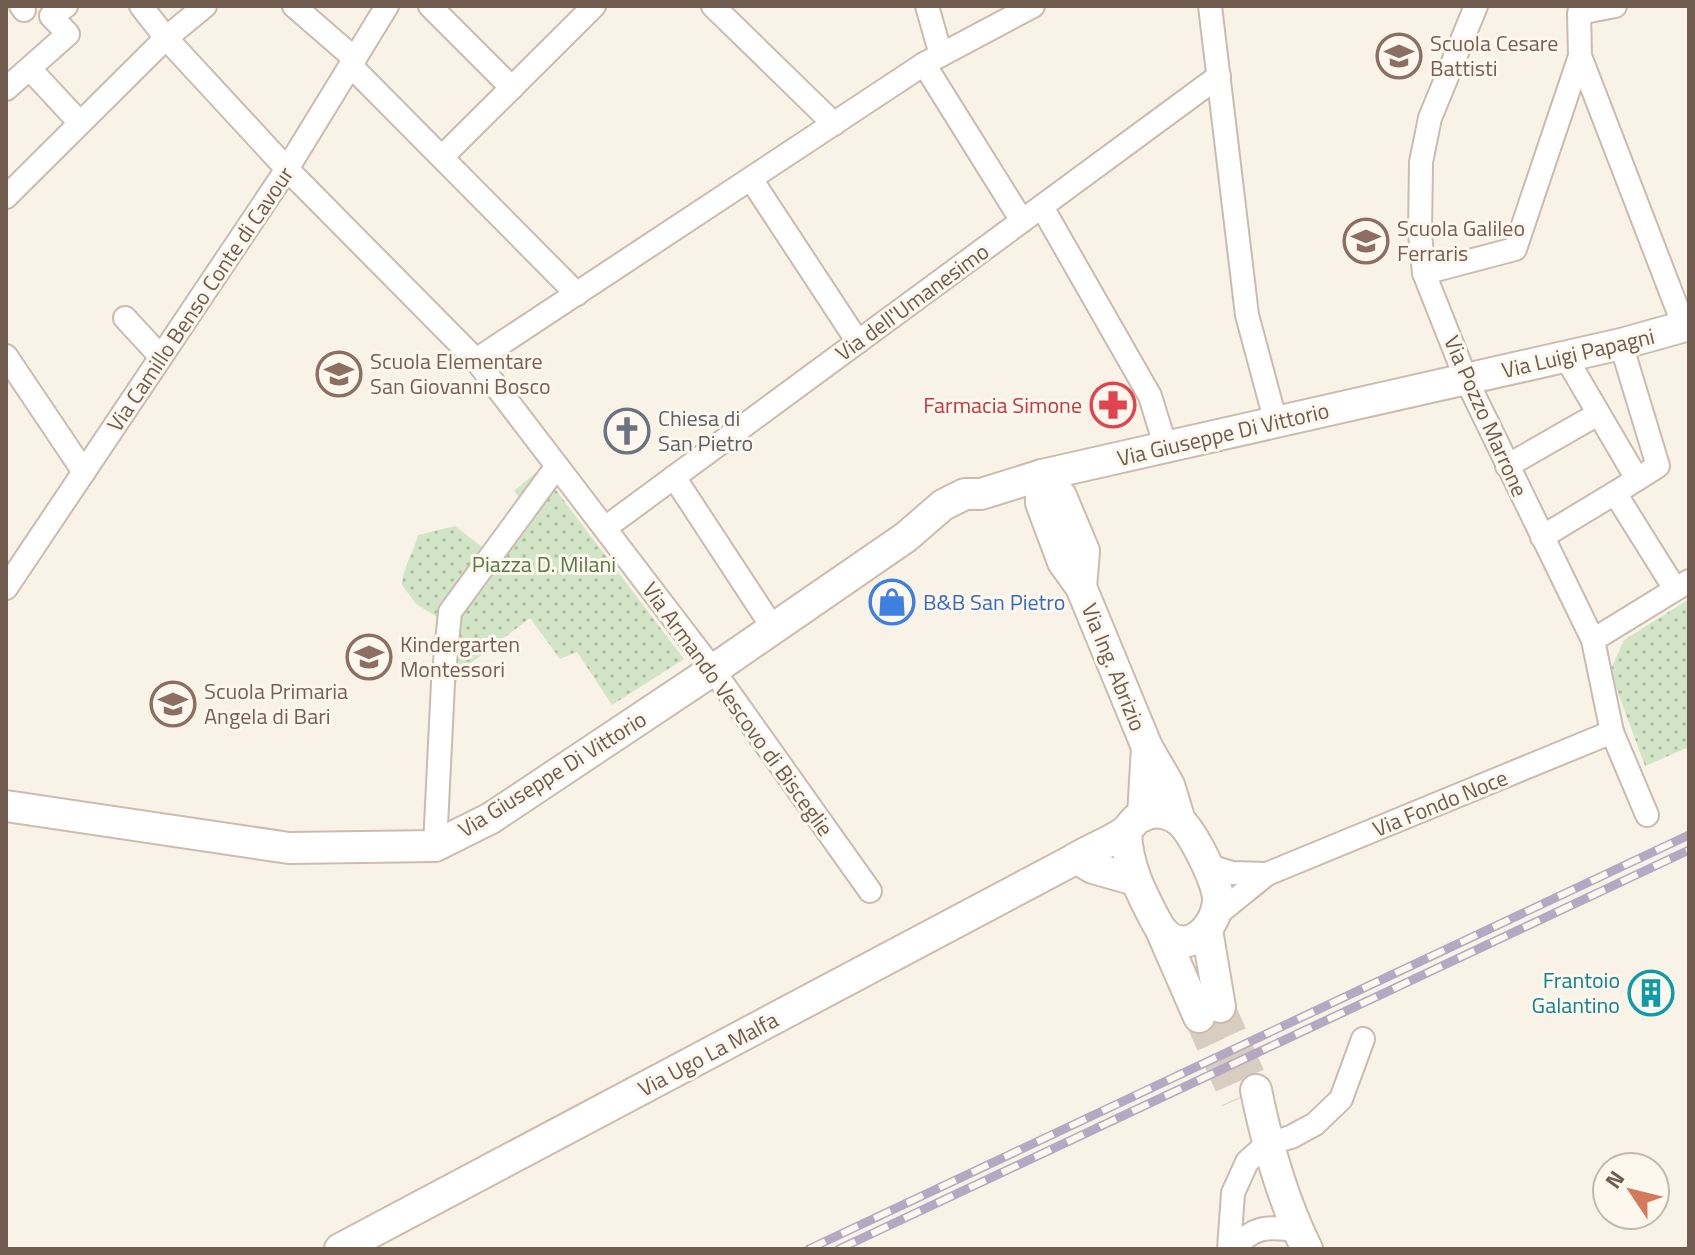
<svg xmlns="http://www.w3.org/2000/svg" width="1695" height="1255" font-family="'Titillium Web',sans-serif">
  <style>
    .park { fill: url(#park-dots) }
    .lines { fill: none; stroke-linecap: round; stroke-linejoin: round }
    .secondary-tunnel { stroke: #d7cdc1; stroke-width: 30; stroke-dasharray: 30 15; stroke-linecap: butt }
    .street-casing { stroke: #cabbae; stroke-width: 26 }
    .secondary-casing { stroke: #ccbcad; stroke-width: 34 }
    .street { stroke: #fff; stroke-width: 22 }
    .secondary { stroke: #fff; stroke-width: 30 }
    .rail-casing { stroke: #b6a7c2; stroke-width: 9 }
    .rail { stroke: #fdf7ed; stroke-width: 6; stroke-dasharray: 18; stroke-linecap: butt }
    .labels { text-anchor: middle; dominant-baseline: central; stroke-width: 6; stroke-linejoin: round; paint-order: stroke }
    .education-label { font-size: 22px; fill: #785e54; stroke: #fdf7ed; text-anchor: start }
    .street-label { font-size: 22px; fill: #705b4f; stroke: #fdf7ed }
    .health-label { font-size: 22px; fill: #be3a42; stroke: #fdf7ed; text-anchor: end }
    .worship-label { font-size: 22px; fill: #5b616d; stroke: #fdf7ed; text-anchor: start }
    .park-label { font-size: 22px; fill: #577a4b; stroke: #fdf7ed }
    .shop-label { font-size: 22px; fill: #366cbe; stroke: #fdf7ed; text-anchor: start }
    .culture-label { font-size: 22px; fill: #0d838f; stroke: #fdf7ed; text-anchor: end }
  </style>
  <defs>
    <pattern id="park-dots" width="8" height="8" patternUnits="userSpaceOnUse" patternTransform="scale(2)"><rect width="8" height="8" fill="#d2e5c7"/><path d="M2 2h.1M6 6h.1" fill="none" stroke="#afbda4" stroke-width="1.8" stroke-linecap="round"/></pattern>
  </defs>
  <rect width="100%" height="100%" fill="#f9f3e7"/>
  <g class="park">
    <path d="M540,469L684,659L612,705L577,652L560,659L530,618L454,676L442,620L416,604L402,585C403,565 414,553 418,535L455,526L486,550L523,502L514,491Z"/>
    <path d="M1689,599V747L1645,766L1610,671L1624,640Z"/>
  </g>
  <g class="lines">
    <g class="secondary-tunnel">
      <path d="M1220,1007L1256,1090"/>
      <path d="M1199,1017L1236,1100"/>
    </g>
    <g class="street-casing">
      <g id="street">
        <path d="M21,6L24,10"/>
        <path d="M141,6L166,38L287,169L476,360L713,670L870,891"/>
        <path d="M294,6L355,59"/>
        <path d="M430,6L512,88"/>
        <path d="M713,6L834,124"/>
        <path d="M927,6L941,55"/>
        <path d="M1210,6L1247,315L1276,423"/>
        <path d="M1476,6L1430,118L1421,162L1420,234L1424,273L1466,379L1593,640L1612,732L1647,815"/>
        <path d="M1580,56L1684,326"/>
        <path d="M924,64L1022,221"/>
        <path d="M351,66L577,294"/>
        <path d="M30,69L80,123"/>
        <path d="M6,89L68,34L51,16L66,6"/>
        <path d="M442,157L594,6"/>
        <path d="M751,179L858,342"/>
        <path d="M6,197L166,38L205,6"/>
        <path d="M1042,207L1150,396L1166,448"/>
        <path d="M1424,273L1515,249L1580,56L1579,13L1615,6"/>
        <path d="M125,318L161,357"/>
        <path d="M6,356L84,472"/>
        <path d="M1565,356L1637,479"/>
        <path d="M476,360L924,64L1033,6"/>
        <path d="M1507,466L1598,414"/>
        <path d="M674,477L773,628"/>
        <path d="M1615,493L1658,466L1621,344"/>
        <path d="M605,528L1219,76"/>
        <path d="M1542,537L1615,493L1675,589"/>
        <path d="M6,588L287,169L387,6"/>
        <path d="M1593,640L1689,581"/>
        <path d="M435,846L443,683L450,612L557,466"/>
        <path d="M1206,865L1232,873L1267,874L1214,917"/>
        <path d="M1267,874L1612,732"/>
        <path d="M1229,1249L1233,1193L1247,1162L1267,1144L1291,1137L1315,1124L1341,1099L1363,1039"/>
        <path d="M1233,1249C1254,1226 1267,1226 1297,1230"/>
      </g>
    </g>
    <g class="secondary-casing">
      <g id="secondary">
        <path d="M1042,475L1041,503L1063,562L1081,587L1147,747"/>
        <path d="M1042,475L1061,496L1084,551L1081,587"/>
        <path d="M6,806L289,848L435,846L491,818L713,670L906,537L943,505L965,494H981L1042,475L1621,344L1689,325"/>
        <path d="M1143,816L1147,747L1169,785L1180,821"/>
        <path d="M1076,858L1093,868L1135,880"/>
        <path d="M1161,930L1199,1017"/>
        <path d="M1207,930L1220,1007"/>
        <path d="M1256,1090C1267,1144 1282,1199 1307,1249"/>
        <path d="M340,1249L1075,859C1092,848 1109,843 1123,833C1134,826 1133,815 1151,813C1161,811 1173,815 1180,821C1193,833 1220,885 1218,902C1214,936 1177,960 1157,923C1141,893 1127,866 1126,832"/>
      </g>
    </g>
    <use href="#street" class="street"/>
    <use href="#secondary" class="secondary"/>
    <g class="rail-casing">
      <g id="rail">
        <path d="M809,1249L1689,835"/>
        <path d="M839,1249L1689,850"/>
      </g>
    </g>
    <use href="#rail" class="rail"/>
  </g>
  <defs>
    <g id="school-ring" transform="scale(2.3)"><circle r="9.5" fill="#fdf7ed" stroke="#8d6e63" stroke-width="1.5"/><path d="M0-5L7-2L0 1L-7-2ZM-4 1L0 2.5L4 1V4Q0 6-4 4Z" fill="#8d6e63"/></g>
    <g id="pharmacy-ring" transform="scale(2.3)"><circle r="9.5" fill="#fdf7ed" stroke="#e0444e" stroke-width="1.5"/><path d="M-2-6h4v4h4v4h-4v4h-4v-4h-4v-4h4Z" fill="#e0444e"/></g>
    <g id="church-ring" transform="scale(2.3)"><circle r="9.5" fill="#fdf7ed" stroke="#6b7280" stroke-width="1.5"/><path d="M-1.2-6h2.4v3.5h3.3v2.4h-3.3V6h-2.4V-.1h-3.3v-2.4h3.3Z" fill="#6b7280"/></g>
    <g id="shop-ring" transform="scale(2.3)"><circle r="9.5" fill="#fdf7ed" stroke="#3f7fe0" stroke-width="1.5"/><path d="M-5-2.5h2.3a2.7 3.5 0 0 1 5.4 0H5L5.5 6h-11ZM-1.5-2.5h3a1.5 2.3 0 0 0-3 0Z" fill="#3f7fe0"/></g>
    <g id="building-ring" transform="scale(2.3)"><circle r="9.5" fill="#fdf7ed" stroke="#0f9aa8" stroke-width="1.5"/><path d="M-4-6H4V6H1V3H-1V6H-4ZM-2.5-4.3h1.7v1.8h-1.7ZM.8-4.3h1.7v1.8H.8ZM-2.5-1h1.7V.8h-1.7ZM.8-1h1.7V.8H.8Z" fill="#0f9aa8"/></g>
  </defs>
  <g fill-rule="evenodd">
    <use href="#school-ring" x="1399" y="56"/>
    <use href="#school-ring" x="1366" y="241"/>
    <use href="#school-ring" x="339" y="374"/>
    <use href="#pharmacy-ring" x="1113" y="405"/>
    <use href="#church-ring" x="627" y="431"/>
    <use href="#shop-ring" x="892" y="602"/>
    <use href="#school-ring" x="369" y="657"/>
    <use href="#school-ring" x="173" y="704"/>
    <use href="#building-ring" x="1651" y="993"/>
  </g>
  <g class="labels">
    <g class="education-label">
      <text x="1430" y="43">Scuola Cesare<tspan x="1430" dy="25">Battisti</tspan></text>
      <text x="1397" y="228">Scuola Galileo<tspan x="1397" dy="25">Ferraris</tspan></text>
      <text x="370" y="361">Scuola Elementare<tspan x="370" dy="25">San Giovanni Bosco</tspan></text>
      <text x="400" y="644">Kindergarten<tspan x="400" dy="25">Montessori</tspan></text>
      <text x="204" y="691">Scuola Primaria<tspan x="204" dy="25">Angela di Bari</tspan></text>
    </g>
    <g class="street-label">
      <text transform="translate(200 299) rotate(-56)">Via Camillo Benso Conte di Cavour</text>
      <text transform="translate(912 302) rotate(-36)">Via dell'Umanesimo</text>
      <text transform="translate(1578 353) rotate(-13)">Via Luigi Papagni</text>
      <text transform="translate(1486 416) rotate(66)">Via Pozzo Marrone</text>
      <text transform="translate(1223 434) rotate(-13)">Via Giuseppe Di Vittorio</text>
      <text transform="translate(1114 667) rotate(68)">Via Ing. Abrizio</text>
      <text transform="translate(738 709) rotate(54)">Via Armando Vescovo di Bisceglie</text>
      <text transform="translate(552 774) rotate(-32)">Via Giuseppe Di Vittorio</text>
      <text transform="translate(1440 803) rotate(-22)">Via Fondo Noce</text>
      <text transform="translate(708 1054) rotate(-28)">Via Ugo La Malfa</text>
    </g>
    <g class="health-label">
      <text x="1082" y="405">Farmacia Simone</text>
    </g>
    <g class="worship-label">
      <text x="658" y="418">Chiesa di<tspan x="658" dy="25">San Pietro</tspan></text>
    </g>
    <g class="park-label">
      <text x="544" y="564">Piazza D. Milani</text>
    </g>
    <g class="shop-label">
      <text x="923" y="602">B&amp;B San Pietro</text>
    </g>
    <g class="culture-label">
      <text x="1620" y="980">Frantoio<tspan x="1620" dy="25">Galantino</tspan></text>
    </g>
  </g>
  <rect width="1695" height="1255" fill="none" stroke="#705b4f" stroke-width="16"/>
  <g transform="translate(1631 1191) rotate(305)"><circle r="38" fill="#fdf7ed" stroke="#c5b9ae" stroke-width="2"/>
  <path d="M0-6L14 30L0 20L-14 30Z" fill="#d37a5c"/>
  <text y="-12" font-size="22" font-weight="bold" text-anchor="middle" fill="#705b4f">N</text>
  </g>
</svg>
